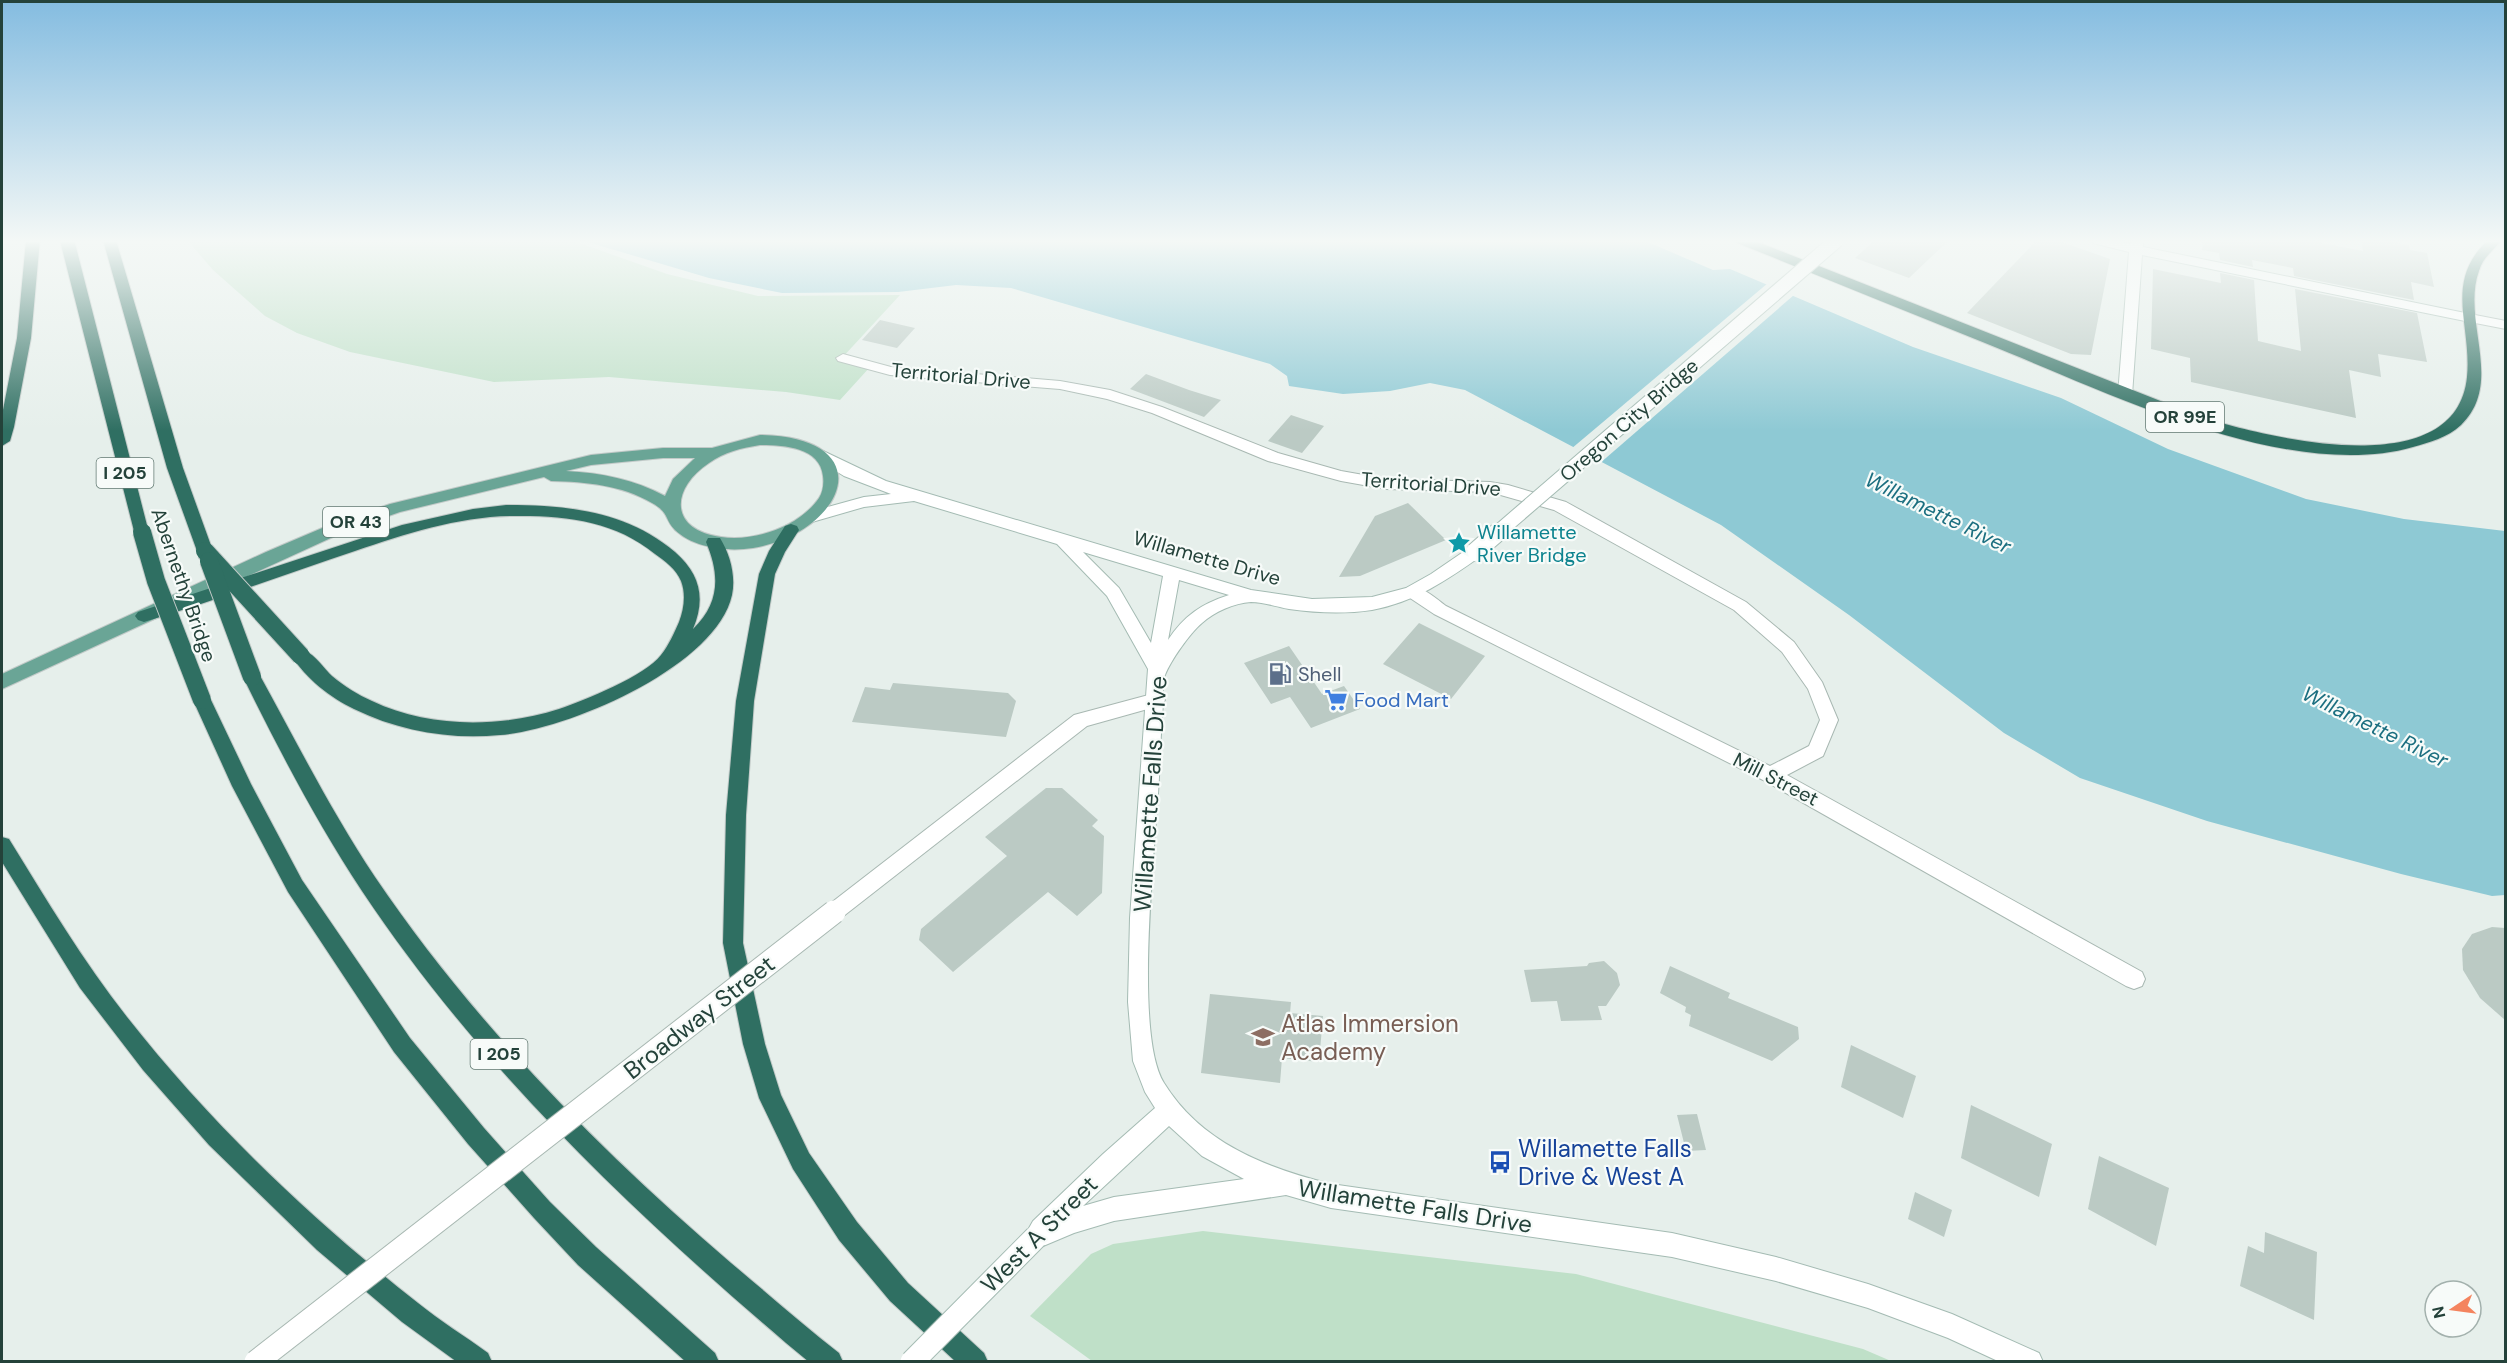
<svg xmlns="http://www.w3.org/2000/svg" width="2507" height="1363" font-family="'DM Sans',sans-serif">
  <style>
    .green { fill: #bfe0c8 }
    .water { fill: #8ec9d4 }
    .pier { fill: #e6efeb }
    .building { fill: #bbcac4 }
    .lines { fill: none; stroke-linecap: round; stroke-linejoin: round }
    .street-casing { stroke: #a8b8b2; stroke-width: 2 }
    .secondary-casing { stroke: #a4bbb3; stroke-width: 2 }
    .primary-casing { stroke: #c2cac8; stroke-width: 2 }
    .highway-casing { stroke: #c2cac8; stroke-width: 2 }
    .street { fill: #fff; fill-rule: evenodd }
    .secondary { fill: #fff; fill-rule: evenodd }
    .primary { fill: #6aa596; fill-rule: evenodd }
    .highway { fill: #2f6f62; fill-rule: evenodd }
    .street-bridge-casing { stroke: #a8b8b2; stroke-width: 25; stroke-linecap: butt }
    .secondary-bridge-far2-casing { stroke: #a4bbb3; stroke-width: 16; stroke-linecap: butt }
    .secondary-bridge-far1-casing { stroke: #a4bbb3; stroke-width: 20; stroke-linecap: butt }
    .secondary-bridge-casing { stroke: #a4bbb3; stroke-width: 25; stroke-linecap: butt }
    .highway-bridge-far1-casing { stroke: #c2cac8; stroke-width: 16; stroke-linecap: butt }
    .highway-bridge-casing { stroke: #c2cac8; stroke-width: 20; stroke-linecap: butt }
    .street-bridge { stroke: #fff; stroke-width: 23 }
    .secondary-bridge-far2 { stroke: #fff; stroke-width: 14 }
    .secondary-bridge-far1 { stroke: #fff; stroke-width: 18 }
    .secondary-bridge { stroke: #fff; stroke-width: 23 }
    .highway-bridge-far1 { stroke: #2f6f62; stroke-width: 14 }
    .highway-bridge { stroke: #2f6f62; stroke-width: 18 }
    .labels { text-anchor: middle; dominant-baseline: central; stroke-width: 4.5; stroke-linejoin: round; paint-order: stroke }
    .shield { fill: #f7fbf9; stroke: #637a73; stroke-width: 1.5 }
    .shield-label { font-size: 18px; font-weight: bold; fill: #24423a }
    .street-label { font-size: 20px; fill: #24423a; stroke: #f7fbf9 }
    .culture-label { font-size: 20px; fill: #0d838f; stroke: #f7fbf9; text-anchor: start }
    .service-label { font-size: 20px; fill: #4e5e75; stroke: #f7fbf9; text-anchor: start }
    .shop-label { font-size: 20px; fill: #366cbe; stroke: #f7fbf9; text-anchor: start }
    .water-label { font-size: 21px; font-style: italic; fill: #1c6f80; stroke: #f7fbf9 }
    .near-street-label { font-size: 24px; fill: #24423a; stroke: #f7fbf9 }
    .near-education-label { font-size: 24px; fill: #785e54; stroke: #f7fbf9; text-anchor: start }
    .near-transit-label { font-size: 24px; fill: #164399; stroke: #f7fbf9; text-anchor: start }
  </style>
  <rect width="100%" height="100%" fill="#e6efeb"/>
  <g class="green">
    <path d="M187,240H571L667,274L758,296L900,295L841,359L870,367L840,400L786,392L609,377L494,382L350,352L297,333L265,316L213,270Z"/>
    <path d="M1203,1231L1576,1274L1863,1349L1891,1361H1092L1030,1316L1091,1254L1113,1244Z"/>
  </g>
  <path class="water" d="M581,240H1643L1713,270L1730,269L1913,347L2061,398L2168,449L2306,499L2404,519L2505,531V895L2492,896L2401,874L2207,821L2080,778L2004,733L1849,615L1721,525L1465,390L1430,383L1390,391L1343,394L1289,386L1287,376L1270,364L1011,288L956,285L898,292L782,293L709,278Z"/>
  <path class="pier" d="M1768,283L1794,295L1599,464L1571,449Z"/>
  <g class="building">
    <path d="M1875,240H1949L1909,278L1855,258Z"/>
    <path d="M2037,240H2056L2110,259L2091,355L2071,354L1967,313Z"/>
    <path d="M2203,240H2306L2363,251L2361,240H2382L2409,245L2410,250L2427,253L2434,287L2411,282L2414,300L2294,276L2293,268L2252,260L2253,267L2220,260L2219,253L2202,250Z"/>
    <path d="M2153,269L2221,283L2220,273L2254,280L2258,341L2301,351L2295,289L2417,313L2427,362L2378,354L2381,377L2349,370L2356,418L2191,382L2190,358L2151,349Z"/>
    <path d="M880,320L915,328L897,348L862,340Z"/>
    <path d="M1146,374L1189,390L1221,400L1204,417L1130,389Z"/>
    <path d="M1291,415L1324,426L1302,453L1268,441Z"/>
    <path d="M1408,503L1446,540L1360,576L1339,577L1375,516Z"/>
    <path d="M1419,623L1485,656L1451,699L1383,664Z"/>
    <path d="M1289,646L1322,694L1344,686L1360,709L1311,728L1290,697L1271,704L1244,663Z"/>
    <path d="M893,683L1008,693L1016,701L1006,737L852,722L865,687L890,690Z"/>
    <path d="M1046,788H1062L1098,820L1092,826L1104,836L1102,893L1077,916L1048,892L953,972L919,940L921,929L1007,856L985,837Z"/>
    <path d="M2492,927L2505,928V1020L2480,998L2463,970L2462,949L2472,934Z"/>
    <path d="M1604,961L1617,973L1620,985L1606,1006H1598L1602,1020L1561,1021L1557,1001L1531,1002L1524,970L1587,966L1589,963Z"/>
    <path d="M1670,966L1730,993L1728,998L1798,1027L1799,1039L1772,1061L1689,1026L1691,1015L1685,1012L1686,1007L1660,993Z"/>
    <path d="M1210,994L1291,1002L1290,1013L1323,1016L1319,1062L1282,1058L1280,1083L1201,1073Z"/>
    <path d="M1851,1045L1916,1076L1903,1118L1841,1087Z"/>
    <path d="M1971,1105L2052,1144L2039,1197L1961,1158Z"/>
    <path d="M1697,1114L1706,1150L1686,1151L1677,1115Z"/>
    <path d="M2099,1156L2169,1188L2156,1246L2088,1209Z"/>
    <path d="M1915,1192L1952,1210L1944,1237L1908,1219Z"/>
    <path d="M2265,1232L2317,1252L2314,1320L2240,1286L2248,1246L2264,1253Z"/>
  </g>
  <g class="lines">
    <g class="street-casing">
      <g id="street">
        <path d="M2470,314L2506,321V329L2465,321L2463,318L2465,315Z"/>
        <path d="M843,354L891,367L1060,381L1110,390L1162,407L1278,453L1341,471L1386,479L1490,482L1508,485L1566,502L1746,602L1794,642L1822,682L1838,720L1823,756L1787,775L2142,972L2145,979L2142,986L2134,989L2126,986L1763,780L1434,614L1407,596L1405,592L1407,588C1421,584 1435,598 1446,606L1770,766L1809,746L1820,720L1808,689L1782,652L1734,610L1554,510L1490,492L1386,489L1341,481L1268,461L1152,413L1107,399L1060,389L890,375L838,361L836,358Z"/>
        <path d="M1156,693L1162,695L1165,700L1162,705L1087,726L841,918L834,921L827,918L824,912L827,906L1074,715Z"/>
      </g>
    </g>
    <g class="secondary-casing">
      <g id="secondary">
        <path d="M2092,240H2113L2130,244L2131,240H2143V247L2470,314L2477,318L2470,322L2142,255L2132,395L2125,400L2118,395L2129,252L2093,243Z"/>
        <path d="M821,450L886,481L1251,590L1312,599L1372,597L1406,588L1431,574L1469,548H1481L1483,552L1481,556C1447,580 1415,602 1372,610C1345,614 1317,613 1289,609C1278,607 1263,602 1251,602C1234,603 1214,612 1202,623C1190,633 1171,660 1165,675C1162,683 1163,695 1163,704C1161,728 1160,753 1159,777C1156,842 1133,1033 1164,1083C1201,1143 1266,1168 1331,1184L1672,1233L1776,1257L1868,1284L1952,1314L2039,1353L2043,1362H2000L1948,1338L1868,1308L1776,1281L1672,1257L1331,1208L1286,1195L1114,1221L1074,1233L1036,1249L1027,1246L1024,1237L1033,1221L1103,1154L1155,1108L1145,1092L1133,1061L1128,1002L1130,918L1148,669L1107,596L1057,544L914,501L864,507L812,522L806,521L804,517L806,513L864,497L891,494L844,476L816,459L813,455L816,451ZM1083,552L1163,576L1151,643L1119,588ZM1179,580L1229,595C1201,604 1184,616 1168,640ZM1169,1126L1202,1156L1244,1179L1114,1197L1083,1206Z"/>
      </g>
    </g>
    <g class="primary-casing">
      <path id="primary" d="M760,435C883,437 846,532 753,548C728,552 694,548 675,530C664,519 670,513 652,503C621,485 587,482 551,481L544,477L400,512L346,531L2,689V674L266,552L334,523L390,504L591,455L663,448H712ZM760,445C783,445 820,447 823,476C824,483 823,492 819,498C799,527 754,542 721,537C669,530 670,489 709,463C724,452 742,448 760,445ZM663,458H695L673,479L665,496C634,479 601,473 566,471L591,465Z"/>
    </g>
    <g class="highway-casing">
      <g id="highway">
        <path d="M26,240H40L31,338L14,427L10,441L2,446V415L17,338Z"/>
        <path d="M103,240H116L183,468L213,551L211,555H199L197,551L167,468Z"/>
        <path d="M1735,240H1753L2201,417C2266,437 2456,486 2467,377C2472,325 2443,282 2488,240H2502C2493,251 2483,257 2479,271C2461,321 2505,382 2461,425C2447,438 2430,442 2413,447C2287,483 2103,390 1985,343C1903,310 1820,276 1737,243Z"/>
        <path d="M506,505C567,505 627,511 675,552C700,574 706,598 693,629C720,603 720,575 706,542L708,538H720C730,554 736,576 732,595C716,667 567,730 500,735C451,740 399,731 354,709C331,698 305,678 292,656L295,651C299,650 300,649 305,651C315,654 324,669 332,676C344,686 358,695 372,701C429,728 499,728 559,709C585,700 645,676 661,655C669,645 674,633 679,622C684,609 686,594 681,581C676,569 665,561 655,554C614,520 562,515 510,516C457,517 405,534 355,551C285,574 215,601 144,622L138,620L135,616L138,612L402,525L473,509Z"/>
        <path d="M791,524L797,526L799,530L785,552L775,574L754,701L746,815L743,943L765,1044L781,1095L809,1153L857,1222L908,1283L984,1353L988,1362H956L890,1301L839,1240L793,1169L759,1098L743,1044L723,943L726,815L736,701L759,574L769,551L785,526Z"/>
        <path d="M252,670L258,672C296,741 331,811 375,877C473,1022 598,1149 731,1263C767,1293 802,1324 839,1353L843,1362H809L786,1343C628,1208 478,1065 362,891C317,823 279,750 243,677L246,672Z"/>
        <path d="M202,693L208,695L211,700L251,784L302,880L410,1038L484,1128L550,1202L596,1247L715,1353L719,1362H686L578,1265L534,1218L468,1144L394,1052L288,892L232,786L193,700L196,695Z"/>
        <path d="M2,837L9,839C46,899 83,961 127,1017C211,1124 311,1219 418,1303C440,1321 465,1336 488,1353L492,1362H457L402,1322L317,1250L209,1145L143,1070L80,988L2,862Z"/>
      </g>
    </g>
    <use href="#street" class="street"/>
    <use href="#secondary" class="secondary"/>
    <use href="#primary" class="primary"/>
    <use href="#highway" class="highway"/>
    <g class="street-bridge-casing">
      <path id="street-bridge" d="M256,1362L834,912"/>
    </g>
    <g class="secondary-bridge-far2-casing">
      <path id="secondary-bridge-far2" d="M1496,534L1837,240"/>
    </g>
    <g class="secondary-bridge-far1-casing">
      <path id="secondary-bridge-far1" d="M1475,552L1498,532"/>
    </g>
    <g class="secondary-bridge-casing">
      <path id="secondary-bridge" d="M912,1362L1036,1237"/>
    </g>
    <g class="highway-bridge-far1-casing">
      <path id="highway-bridge-far1" d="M67,240L142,534"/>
    </g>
    <g class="highway-bridge-casing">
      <g id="highway-bridge">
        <path d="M142,532L156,581L202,700"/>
        <path d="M205,551L301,656"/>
        <path d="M209,561L252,677"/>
      </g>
    </g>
    <use href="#street-bridge" class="street-bridge"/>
    <use href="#secondary-bridge-far2" class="secondary-bridge-far2"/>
    <use href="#secondary-bridge-far1" class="secondary-bridge-far1"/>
    <use href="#secondary-bridge" class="secondary-bridge"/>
    <use href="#highway-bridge-far1" class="highway-bridge-far1"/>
    <use href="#highway-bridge" class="highway-bridge"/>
  </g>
  <linearGradient id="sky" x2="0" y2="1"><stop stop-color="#84bce0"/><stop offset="0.56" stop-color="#f4f8f6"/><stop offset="1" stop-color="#f4f8f6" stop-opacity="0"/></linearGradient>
  <rect width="2507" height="431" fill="url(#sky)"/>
  <defs>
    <g id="sight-bare" transform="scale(1.8)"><path d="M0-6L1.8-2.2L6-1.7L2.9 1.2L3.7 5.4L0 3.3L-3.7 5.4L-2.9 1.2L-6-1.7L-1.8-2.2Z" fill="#0f9aa8" stroke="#f7fbf9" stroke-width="2.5" paint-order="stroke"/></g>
    <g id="fuel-bare" transform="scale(1.8)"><path d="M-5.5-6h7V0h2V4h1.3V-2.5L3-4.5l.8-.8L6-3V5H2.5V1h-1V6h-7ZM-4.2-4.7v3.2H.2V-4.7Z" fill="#5c6f8a" stroke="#f7fbf9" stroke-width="2.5" paint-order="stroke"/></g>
    <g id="supermarket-bare" transform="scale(1.8)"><path d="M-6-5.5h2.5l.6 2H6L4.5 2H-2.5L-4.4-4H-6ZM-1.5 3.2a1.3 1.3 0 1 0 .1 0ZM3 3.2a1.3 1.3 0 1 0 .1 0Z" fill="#3f7fe0" stroke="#f7fbf9" stroke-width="2.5" paint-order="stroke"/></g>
    <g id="school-bare" transform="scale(1.8)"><path d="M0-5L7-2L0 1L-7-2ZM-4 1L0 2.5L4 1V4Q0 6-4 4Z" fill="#8d6e63" stroke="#f7fbf9" stroke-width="2.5" paint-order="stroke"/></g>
    <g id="bus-bare" transform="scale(1.8)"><path d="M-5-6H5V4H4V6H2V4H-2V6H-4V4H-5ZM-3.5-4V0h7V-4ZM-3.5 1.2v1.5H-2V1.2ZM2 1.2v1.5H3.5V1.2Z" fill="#1a4fb4" stroke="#f7fbf9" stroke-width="2.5" paint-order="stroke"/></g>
  </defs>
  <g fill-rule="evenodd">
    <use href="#sight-bare" x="1459" y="543"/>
    <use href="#fuel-bare" x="1280" y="674"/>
    <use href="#supermarket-bare" x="1336" y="700"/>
    <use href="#school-bare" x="1263" y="1037"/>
    <use href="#bus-bare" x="1500" y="1162"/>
  </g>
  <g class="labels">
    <g class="shield">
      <rect x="2146" y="402" width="78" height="30" rx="4.5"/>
      <rect x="96.5" y="458" width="57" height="30" rx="4.5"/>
      <rect x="323" y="507" width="66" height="30" rx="4.5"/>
      <rect x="470.5" y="1039" width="57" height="30" rx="4.5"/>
    </g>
    <g class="shield-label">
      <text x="2185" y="417">OR 99E</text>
      <text x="125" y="473">I 205</text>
      <text x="356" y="522">OR 43</text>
      <text x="499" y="1054">I 205</text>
    </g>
    <g class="street-label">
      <text transform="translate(961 376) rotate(5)">Territorial Drive</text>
      <text transform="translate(1629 420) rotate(-41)">Oregon City Bridge</text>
      <text transform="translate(1431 484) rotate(4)">Territorial Drive</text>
      <text transform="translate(1207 558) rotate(16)">Willamette Drive</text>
      <text transform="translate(184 585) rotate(71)">Abernethy Bridge</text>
      <text transform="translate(1776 779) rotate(27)">Mill Street</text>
    </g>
    <g class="culture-label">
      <text x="1477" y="532">Willamette<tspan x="1477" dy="23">River Bridge</tspan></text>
    </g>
    <g class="service-label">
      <text x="1298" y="674">Shell</text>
    </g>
    <g class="shop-label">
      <text x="1354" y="700">Food Mart</text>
    </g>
    <g class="water-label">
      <text transform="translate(1938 513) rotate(26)">Willamette River</text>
      <text transform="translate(2375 727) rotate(26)">Willamette River</text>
    </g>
    <g class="near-street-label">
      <text transform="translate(1150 794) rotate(-86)">Willamette Falls Drive</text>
      <text transform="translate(699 1017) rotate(-38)">Broadway Street</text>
      <text transform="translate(1415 1206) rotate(9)">Willamette Falls Drive</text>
      <text transform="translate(1039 1234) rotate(-45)">West A Street</text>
    </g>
    <g class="near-education-label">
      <text x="1281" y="1023">Atlas Immersion<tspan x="1281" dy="28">Academy</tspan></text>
    </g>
    <g class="near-transit-label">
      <text x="1518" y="1148">Willamette Falls<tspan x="1518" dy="28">Drive &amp; West A</tspan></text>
    </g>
  </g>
  <rect width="2507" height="1363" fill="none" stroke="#24423a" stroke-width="6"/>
  <g transform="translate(2453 1309) rotate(257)"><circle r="28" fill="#f7fbf9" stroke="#a3b1ad" stroke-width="1.5"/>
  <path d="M0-4.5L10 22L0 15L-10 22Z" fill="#f4845f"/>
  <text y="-9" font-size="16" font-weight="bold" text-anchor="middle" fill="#24423a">N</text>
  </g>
</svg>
